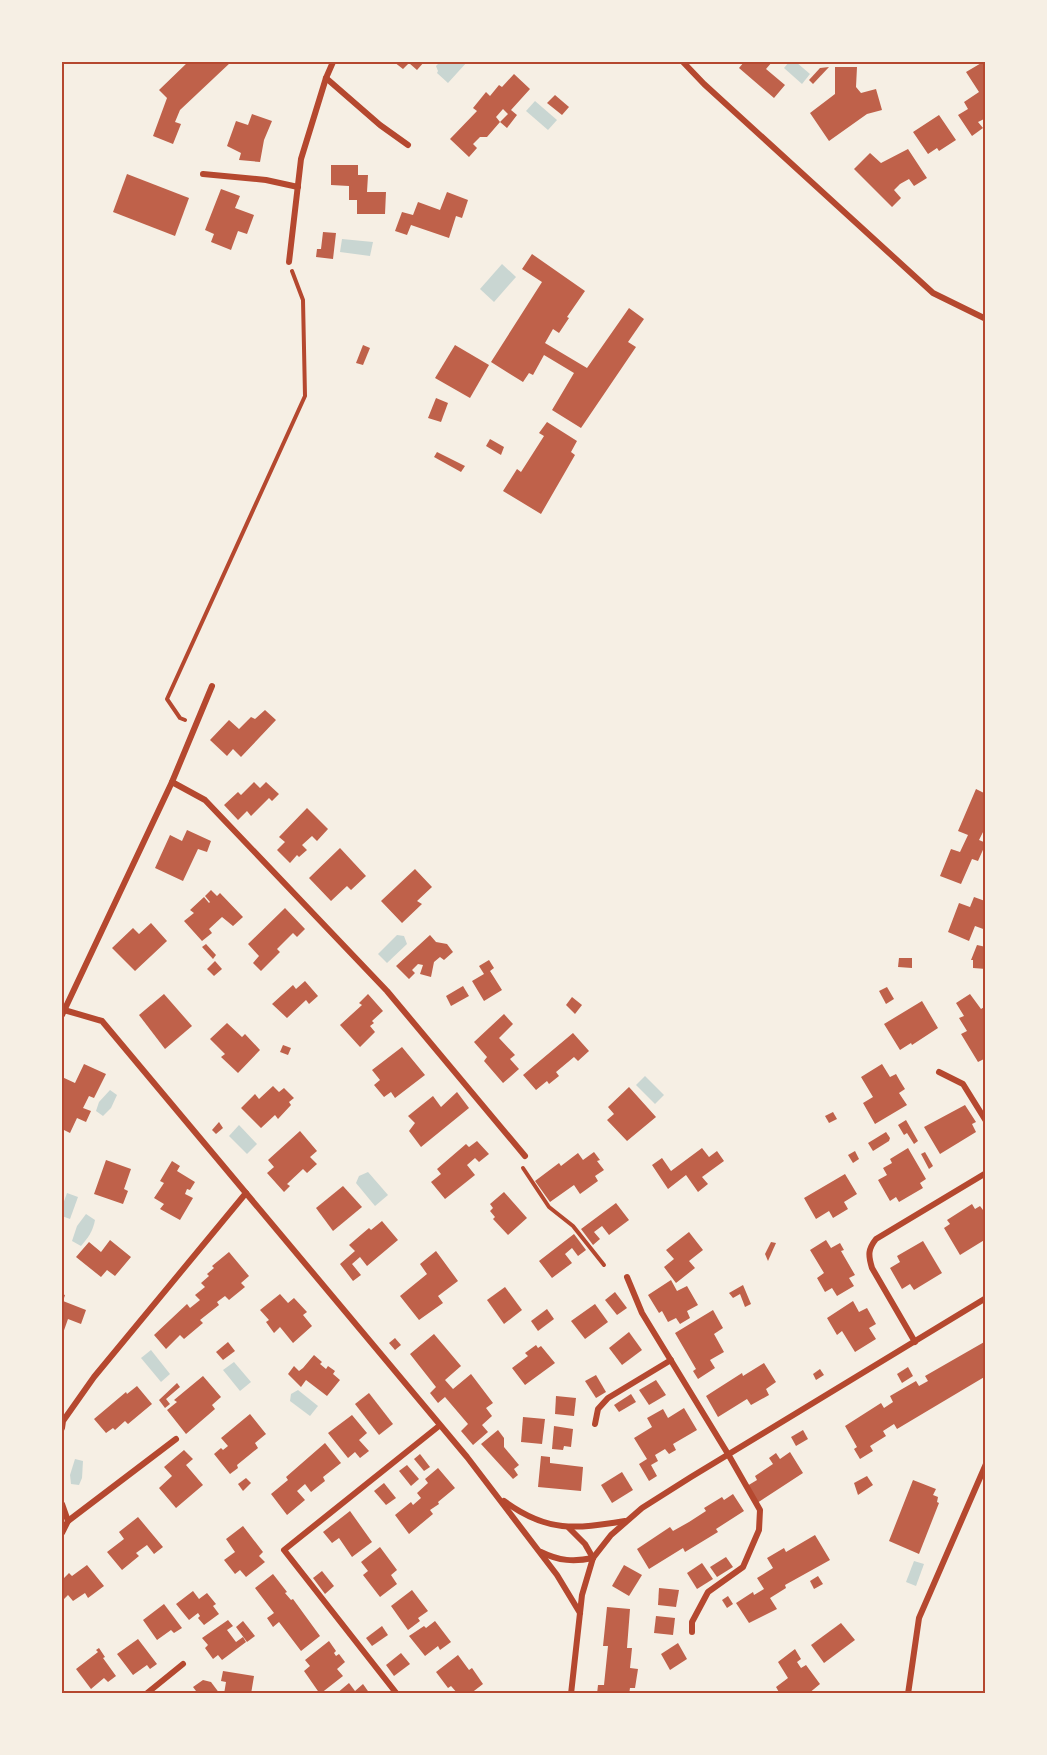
<svg xmlns="http://www.w3.org/2000/svg" width="1047" height="1755" font-family="Literata,serif">
  <style>
    .water { fill: #c9d6d2 }
    .building { fill: #bf614a }
    .lines { fill: none; stroke-linecap: round; stroke-linejoin: round }
    .path { stroke: #b5482f; stroke-width: 4 }
    .minor { stroke: #b5482f; stroke-width: 6 }
    .neatline { fill: none; stroke: #b5482f; stroke-width: 2 }
  </style>
  <rect width="100%" height="100%" fill="#f6efe4"/>
  <g class="water">
    <path d="M440,62L445,63L446,62H467L448,83L437,73L438,71L436,66Z"/>
    <path d="M789,62H796L810,74L802,84L784,68Z"/>
    <path d="M535,101L557,120L548,130L526,111Z"/>
    <path d="M342,239L373,242L370,256L340,252Z"/>
    <path d="M502,264L516,277L494,302L480,289Z"/>
    <path d="M397,935L404,936L407,944L387,963L378,954Z"/>
    <path d="M645,1076L664,1095L655,1104L636,1085Z"/>
    <path d="M110,1090L117,1095L111,1108L103,1116L96,1111L99,1102Z"/>
    <path d="M239,1125L257,1144L247,1154L229,1136Z"/>
    <path d="M368,1172L388,1195L375,1206L356,1183L359,1176Z"/>
    <path d="M67,1193L78,1197L70,1219L62,1216V1207Z"/>
    <path d="M86,1214L95,1220C93,1231 88,1238 81,1246L72,1241L77,1226Z"/>
    <path d="M151,1350L170,1374L161,1382L141,1358Z"/>
    <path d="M234,1362L251,1382L240,1391L223,1370Z"/>
    <path d="M298,1390L318,1406L310,1416L290,1401L291,1394Z"/>
    <path d="M75,1459L83,1461L82,1478L79,1485L71,1484L70,1475Z"/>
    <path d="M914,1561L924,1564L916,1586L906,1582Z"/>
  </g>
  <g class="building">
    <path d="M188,62H231L180,110L175,122L181,124L173,144L153,136L167,98L159,90Z"/>
    <path d="M394,62H424L417,70L409,63L403,69Z"/>
    <path d="M744,62H772L766,69L785,85L774,98L739,68Z"/>
    <path d="M983,62L986,65V118L978,122L983,128L972,136L958,115L968,109L964,102L979,92L966,72Z"/>
    <path d="M829,67L813,84L809,80L820,68Z"/>
    <path d="M835,67H857L856,87L861,93L876,89L882,110L867,114L829,141L810,113L835,94Z"/>
    <path d="M514,74L530,89L511,110L517,115L507,128L500,122L508,114L503,109L496,117L500,122L487,137H480L473,144L477,148L469,157L450,139L477,111L473,108L486,92L490,96L499,85L502,87Z"/>
    <path d="M555,95L569,107L562,115L547,103Z"/>
    <path d="M252,114L272,121L264,140L260,162L239,160L241,153L227,146L236,121L248,125Z"/>
    <path d="M939,115L956,140L939,151L937,148L928,154L913,132Z"/>
    <path d="M908,149L927,178L914,186L909,179L900,184L894,190L901,198L892,207L854,169L870,153L881,163Z"/>
    <path d="M331,165H358V175H368L367,192H386L385,214H357V200H349V186L331,185Z"/>
    <path d="M127,174L189,198L175,236L113,212Z"/>
    <path d="M221,189L240,196L235,208L254,215L247,234L238,231L231,250L211,242L214,234L205,230Z"/>
    <path d="M447,192L468,200L462,218L456,216L449,238L411,225L407,235L395,231L402,212L413,215L418,202L440,210Z"/>
    <path d="M323,232L336,233L333,259L316,257L317,249H321Z"/>
    <path d="M532,254L585,291L567,317L569,318L559,333L553,329L545,343L587,368L629,308L644,319L628,342L636,347L581,428L552,410L574,373L544,355L533,375L529,373L523,382L491,362L542,282L522,269Z"/>
    <path d="M363,345L370,348L363,365L356,363Z"/>
    <path d="M455,345L489,365L470,398L435,378Z"/>
    <path d="M436,398L448,403L441,422L428,418Z"/>
    <path d="M547,422L577,441L571,452L575,455L541,514L503,491L517,469L521,472L544,436L539,433Z"/>
    <path d="M490,439L504,447L501,455L486,446Z"/>
    <path d="M437,452L465,466L461,472L434,457Z"/>
    <path d="M265,710L276,720L241,757L233,749L227,756L210,740L229,720L239,729L251,717L255,719Z"/>
    <path d="M254,782L260,788L266,782L279,794L272,801L269,798L251,816L247,811L238,820L224,805L238,792L241,795Z"/>
    <path d="M976,789L986,794V826L979,840L986,843L978,861L972,859L961,884L940,876L951,849L960,852L968,835L958,831Z"/>
    <path d="M307,808L328,829L317,841L312,836L302,845L307,850L299,857L297,855L290,863L277,850L285,842L279,837Z"/>
    <path d="M187,830L211,841L207,852L198,849L183,881L155,868L170,835L182,841Z"/>
    <path d="M340,848L366,876L351,890L347,886L331,901L309,878Z"/>
    <path d="M415,869L432,887L417,901L422,904L402,923L381,901Z"/>
    <path d="M211,890L217,896L220,893L243,917L233,926L222,917L209,929L212,933L202,941L184,921L194,913L190,910L204,897L209,903L210,902L205,896Z"/>
    <path d="M974,897L985,901L984,905L986,906V930L975,926L969,941L948,932L959,903L970,907Z"/>
    <path d="M285,908L305,929L297,937L293,933L277,949L280,952L261,971L253,963L259,956L248,944Z"/>
    <path d="M151,923L167,941L135,971L112,948L133,928L139,934Z"/>
    <path d="M430,935L436,942L447,944L453,952L444,960L440,957L434,962L431,977L420,974L423,965L418,964L412,970L415,973L409,979L396,966Z"/>
    <path d="M206,944L216,955L213,959L202,947Z"/>
    <path d="M977,945L986,947L984,961H986V969L973,968V960H971Z"/>
    <path d="M899,958H912V968L898,967Z"/>
    <path d="M489,960L494,968L490,971L502,990L484,1001L472,981L484,974L479,966Z"/>
    <path d="M215,961L222,969L214,976L207,969Z"/>
    <path d="M305,981L318,996L309,1004L306,1000L287,1018L272,1004L293,985L296,989Z"/>
    <path d="M463,986L469,996L451,1006L446,996Z"/>
    <path d="M887,987L894,999L886,1004L879,991Z"/>
    <path d="M164,994L192,1026L165,1049L139,1015Z"/>
    <path d="M368,994L383,1011L372,1021L374,1023L370,1026L375,1032L360,1047L340,1025L362,1005L359,1003Z"/>
    <path d="M970,994L981,1009L986,1006V1058L978,1062L961,1034L967,1031L959,1018L964,1016L956,1003Z"/>
    <path d="M572,997L582,1005L575,1014L566,1005Z"/>
    <path d="M922,1001L938,1028L912,1045L911,1043L900,1050L884,1024Z"/>
    <path d="M504,1014L513,1024L499,1038L515,1055L510,1059L519,1069L503,1083L484,1061L487,1057L474,1042Z"/>
    <path d="M227,1023L242,1037L245,1034L260,1050L238,1073L221,1057L225,1054L210,1039Z"/>
    <path d="M573,1033L589,1051L578,1061L574,1057L556,1072L559,1076L549,1084L547,1081L536,1090L523,1075Z"/>
    <path d="M283,1045L291,1048L288,1055L280,1052Z"/>
    <path d="M402,1047L425,1075L395,1098L391,1092L384,1097L374,1085L380,1080L372,1070Z"/>
    <path d="M84,1064L106,1074L94,1098L89,1096L83,1108L91,1111L86,1122L77,1118L70,1133L62,1129V1077L75,1083Z"/>
    <path d="M882,1064L890,1077L896,1074L900,1081L905,1089L899,1093L907,1105L875,1124L863,1103L873,1097L861,1077Z"/>
    <path d="M273,1086L279,1092L284,1088L294,1098L289,1102L291,1105L278,1119L275,1115L261,1128L241,1108L255,1094L259,1099Z"/>
    <path d="M629,1087L656,1117L627,1141L607,1120L614,1114L608,1107Z"/>
    <path d="M457,1092L469,1108L421,1147L409,1131L415,1123L408,1116L433,1096L441,1107Z"/>
    <path d="M965,1105L976,1122L972,1124L976,1132L940,1154L924,1127Z"/>
    <path d="M833,1112L837,1119L829,1123L825,1116Z"/>
    <path d="M906,1120L918,1141L914,1144L907,1133L904,1135L898,1125Z"/>
    <path d="M219,1122L223,1128L216,1134L212,1130Z"/>
    <path d="M300,1131L317,1151L310,1157L317,1164L307,1173L303,1169L287,1184L290,1186L284,1192L267,1173L274,1167L268,1160Z"/>
    <path d="M886,1132L890,1138L889,1141L873,1151L868,1143Z"/>
    <path d="M477,1141L489,1154L479,1162L475,1158L467,1165L475,1175L445,1199L431,1182L441,1174L437,1169L466,1144L469,1147Z"/>
    <path d="M702,1148L709,1157L717,1151L724,1161L702,1177L708,1184L698,1192L686,1175L668,1189L652,1165L662,1158L671,1171Z"/>
    <path d="M908,1148L926,1179L920,1183L923,1188L899,1202L896,1197L890,1201L878,1180L887,1175L883,1168L892,1163L890,1159Z"/>
    <path d="M855,1151L859,1159L853,1163L848,1155Z"/>
    <path d="M594,1152L600,1160L597,1161L604,1170L595,1176L598,1181L580,1194L574,1185L550,1202L535,1181L559,1163L561,1166L578,1153L583,1160Z"/>
    <path d="M925,1152L933,1166L929,1169L921,1154Z"/>
    <path d="M106,1160L131,1169L124,1189L128,1191L123,1204L94,1194Z"/>
    <path d="M172,1161L180,1166L177,1171L195,1182L190,1190L187,1189L185,1194L193,1198L180,1220L160,1209L164,1204L154,1198L164,1183L160,1181Z"/>
    <path d="M845,1174L857,1194L844,1202L848,1209L833,1218L829,1211L816,1219L804,1198Z"/>
    <path d="M343,1186L362,1207L333,1231L316,1208Z"/>
    <path d="M504,1192L527,1218L508,1235L493,1219L495,1217L490,1211L493,1208L490,1204Z"/>
    <path d="M616,1203L629,1220L609,1235L602,1226L594,1232L600,1239L593,1245L581,1229Z"/>
    <path d="M972,1204L975,1209L980,1206L986,1214V1230L983,1232L986,1239L960,1255L944,1228L950,1224L947,1220Z"/>
    <path d="M382,1221L398,1240L367,1266L360,1257L352,1264L361,1275L353,1281L340,1264L355,1251L349,1245L369,1228L371,1230Z"/>
    <path d="M689,1232L703,1250L689,1261L695,1268L676,1283L664,1267L674,1259L666,1250Z"/>
    <path d="M574,1234L586,1250L578,1256L572,1248L565,1254L572,1263L552,1278L539,1261Z"/>
    <path d="M110,1240L131,1257L115,1276L107,1270L101,1277L76,1257L89,1242L101,1252Z"/>
    <path d="M826,1240L831,1248L840,1243L844,1250L841,1251L855,1275L849,1278L854,1286L837,1296L832,1288L825,1292L817,1278L824,1273L810,1250Z"/>
    <path d="M923,1241L942,1273L914,1290L910,1284L902,1289L890,1268L900,1262L897,1256Z"/>
    <path d="M771,1242L776,1243L768,1261L765,1254Z"/>
    <path d="M436,1251L458,1281L438,1296L443,1303L419,1320L400,1296L427,1274L420,1264Z"/>
    <path d="M229,1252L249,1276L241,1283L245,1287L229,1300L225,1296L217,1302L219,1305L200,1320L203,1323L184,1339L180,1335L166,1349L154,1335L187,1304L190,1308L200,1300L195,1295L205,1287L201,1283L209,1276L207,1274L214,1268L212,1266Z"/>
    <path d="M671,1280L677,1291L687,1286L698,1305L687,1311L690,1318L680,1324L676,1318L668,1322L662,1311L659,1313L648,1295Z"/>
    <path d="M743,1285L751,1304L745,1307L740,1294L733,1298L729,1293Z"/>
    <path d="M505,1287L522,1310L504,1324L487,1300Z"/>
    <path d="M615,1292L627,1308L617,1315L605,1300Z"/>
    <path d="M62,1294L65,1295L63,1301L86,1310L81,1324L68,1319L62,1336Z"/>
    <path d="M280,1294L288,1303L294,1298L307,1312L303,1315L312,1326L293,1343L280,1327L274,1333L266,1322L269,1320L260,1310Z"/>
    <path d="M853,1301L859,1312L867,1308L876,1324L869,1328L876,1339L855,1352L842,1331L837,1335L827,1318Z"/>
    <path d="M595,1304L608,1322L585,1339L571,1321Z"/>
    <path d="M547,1309L554,1319L538,1331L531,1321Z"/>
    <path d="M713,1310L723,1328L714,1334L724,1352L710,1360L715,1368L698,1379L693,1371L696,1369L675,1333Z"/>
    <path d="M629,1332L642,1350L622,1365L609,1348Z"/>
    <path d="M434,1334L461,1366L445,1380L453,1389L471,1374L493,1403L486,1408L492,1416L482,1425L488,1432L473,1445L461,1431L468,1424L445,1397L438,1403L430,1393L436,1387L410,1354Z"/>
    <path d="M395,1338L401,1345L395,1350L389,1343Z"/>
    <path d="M986,1341V1376L897,1429L894,1424L883,1431L886,1436L870,1446L873,1451L860,1459L854,1449L857,1447L845,1426L881,1403L884,1408L893,1402L890,1396L916,1381L919,1386L928,1381L925,1376Z"/>
    <path d="M228,1342L235,1351L223,1360L216,1352Z"/>
    <path d="M536,1345L538,1348L541,1346L555,1363L525,1385L512,1368L528,1356L525,1353Z"/>
    <path d="M314,1355L322,1362L320,1364L326,1369L328,1366L335,1371L333,1374L340,1380L327,1396L306,1380L301,1387L288,1374L294,1366L299,1371L303,1368Z"/>
    <path d="M764,1363L776,1382L766,1389L769,1395L751,1405L747,1399L718,1417L706,1396L742,1373L743,1376Z"/>
    <path d="M908,1367L913,1376L902,1383L897,1374Z"/>
    <path d="M820,1369L824,1375L816,1380L813,1374Z"/>
    <path d="M596,1375L606,1392L596,1398L585,1381Z"/>
    <path d="M203,1376L221,1397L212,1405L215,1409L186,1434L167,1410L177,1402L174,1400Z"/>
    <path d="M656,1380L666,1395L649,1405L639,1390Z"/>
    <path d="M177,1383L180,1387L166,1399L170,1404L165,1408L159,1400Z"/>
    <path d="M137,1386L152,1404L128,1424L125,1421L115,1430L113,1428L106,1433L94,1419L126,1392L127,1394Z"/>
    <path d="M369,1393L393,1424L379,1435L355,1404Z"/>
    <path d="M631,1394L636,1402L619,1412L614,1405Z"/>
    <path d="M556,1396L576,1398L574,1416L555,1414Z"/>
    <path d="M684,1408L697,1430L673,1444L676,1450L669,1454L665,1449L655,1455L658,1461L651,1465L657,1476L649,1481L639,1464L647,1459L634,1438L652,1427L647,1418L663,1409L668,1418Z"/>
    <path d="M250,1414L266,1434L255,1443L258,1448L237,1465L238,1468L230,1474L214,1454L221,1448L223,1450L228,1446L221,1438Z"/>
    <path d="M352,1415L367,1433L359,1440L369,1451L360,1458L355,1452L348,1458L328,1433Z"/>
    <path d="M523,1417L545,1419L542,1444L521,1442Z"/>
    <path d="M554,1426L573,1429L571,1447L564,1446L563,1450L552,1449Z"/>
    <path d="M498,1430L504,1438V1447L519,1465L514,1469L518,1475L513,1479L481,1444Z"/>
    <path d="M803,1430L808,1439L796,1446L791,1437Z"/>
    <path d="M325,1443L341,1463L323,1477L325,1481L311,1492L305,1484L297,1491L305,1500L287,1515L271,1494L288,1480L286,1477Z"/>
    <path d="M184,1450L193,1459L186,1465L203,1485L176,1508L159,1488L172,1476L164,1467Z"/>
    <path d="M790,1452L803,1473L757,1503L747,1486L757,1480L755,1476L773,1464L769,1458L776,1453L780,1459Z"/>
    <path d="M420,1454L430,1467L424,1471L414,1459Z"/>
    <path d="M541,1456L550,1457V1463L583,1467L581,1491L538,1487Z"/>
    <path d="M407,1465L419,1479L411,1486L399,1471Z"/>
    <path d="M438,1468L455,1488L438,1502L439,1504L430,1510L433,1514L409,1534L395,1515L411,1502L413,1505L421,1498L417,1493L428,1483L425,1479Z"/>
    <path d="M622,1472L633,1490L612,1503L601,1485Z"/>
    <path d="M867,1476L873,1485L858,1495L854,1483Z"/>
    <path d="M246,1478L251,1483L243,1491L238,1484Z"/>
    <path d="M913,1480L936,1489L933,1495L938,1497L937,1502L939,1503L919,1554L889,1541Z"/>
    <path d="M384,1483L396,1498L386,1505L374,1491Z"/>
    <path d="M733,1494L744,1511L716,1529L718,1532L685,1552L683,1548L649,1569L637,1549L670,1527L673,1531L689,1522L706,1511L704,1508L722,1497L724,1500Z"/>
    <path d="M350,1511L372,1542L352,1557L339,1538L332,1543L323,1532Z"/>
    <path d="M138,1517L163,1547L154,1554L147,1545L136,1553L139,1556L122,1570L107,1552L124,1539L119,1532Z"/>
    <path d="M243,1526L263,1552L259,1556L265,1562L246,1577L240,1570L235,1574L224,1560L235,1552L226,1539Z"/>
    <path d="M815,1535L830,1560L785,1585L786,1588L770,1598L777,1609L749,1623L736,1603L753,1592L754,1595L764,1589L757,1578L773,1568L767,1558L784,1548L786,1552Z"/>
    <path d="M380,1547L397,1570L391,1575L397,1584L380,1597L363,1575L368,1571L361,1562Z"/>
    <path d="M726,1557L733,1567L717,1577L710,1567Z"/>
    <path d="M702,1563L713,1579L697,1589L687,1573Z"/>
    <path d="M87,1565L104,1586L88,1598L85,1593L73,1601L68,1595L62,1601V1580L69,1573L72,1576Z"/>
    <path d="M624,1565L642,1575L629,1596L612,1586Z"/>
    <path d="M322,1571L334,1586L325,1594L313,1578Z"/>
    <path d="M273,1574L287,1592L285,1593L291,1600L293,1599L320,1636L301,1651L279,1622L273,1627L267,1618L274,1613L255,1588Z"/>
    <path d="M818,1576L823,1584L814,1589L810,1581Z"/>
    <path d="M659,1588L679,1590L676,1607L658,1605Z"/>
    <path d="M412,1590L428,1611L418,1618L420,1621L408,1630L391,1606Z"/>
    <path d="M193,1591L199,1599L207,1593L216,1604L213,1606L219,1614L204,1625L198,1618L200,1616L198,1613L189,1620L176,1604Z"/>
    <path d="M728,1596L733,1604L727,1608L722,1600Z"/>
    <path d="M164,1604L182,1628L174,1633L171,1630L157,1640L143,1620Z"/>
    <path d="M607,1607L630,1609L627,1648H632L630,1668L638,1669L635,1688H630L629,1694H597L598,1685H604L608,1646H603Z"/>
    <path d="M656,1616L675,1618L673,1635L654,1633Z"/>
    <path d="M228,1620L233,1626L227,1630L236,1642L243,1637L246,1642L222,1660L218,1655L213,1659L205,1648L208,1645L202,1638Z"/>
    <path d="M243,1621L255,1636L247,1642L236,1627Z"/>
    <path d="M435,1621L451,1642L440,1650L438,1646L425,1656L409,1636L424,1626L426,1628Z"/>
    <path d="M841,1623L855,1640L824,1663L811,1645Z"/>
    <path d="M382,1626L388,1635L372,1646L366,1638Z"/>
    <path d="M138,1639L157,1664L150,1669L147,1665L133,1675L117,1654Z"/>
    <path d="M329,1641L336,1651L334,1653L336,1656L339,1654L345,1662L337,1669L343,1676L320,1694L304,1671L310,1666L305,1660Z"/>
    <path d="M678,1643L687,1659L670,1670L661,1654Z"/>
    <path d="M99,1648L105,1657L103,1658L116,1676L108,1682L104,1678L91,1689L76,1669L98,1652L96,1650Z"/>
    <path d="M795,1649L801,1659L797,1662L801,1668L806,1665L820,1684L808,1694H780L776,1687L788,1678L778,1662Z"/>
    <path d="M401,1653L410,1664L394,1676L386,1665Z"/>
    <path d="M458,1655L469,1670L472,1668L483,1684L470,1694H458L451,1686L448,1688L436,1672Z"/>
    <path d="M223,1671L254,1676L251,1694H224L226,1682L221,1681Z"/>
    <path d="M203,1680L211,1682L220,1694H193L196,1691L193,1687Z"/>
    <path d="M349,1683L355,1691L363,1684L370,1694H336Z"/>
  </g>
  <g class="lines">
    <g class="path">
      <path d="M185,720L180,718L167,699L305,396L303,300L292,271"/>
      <path d="M523,1168L549,1207L573,1226L604,1265"/>
    </g>
    <g class="minor">
      <path d="M683,62L704,84L933,293L986,319"/>
      <path d="M326,78L380,125L408,145"/>
      <path d="M203,174L266,180L298,187"/>
      <path d="M289,262L301,159L326,78L333,62"/>
      <path d="M172,782L205,800L387,991L525,1156"/>
      <path d="M64,1010L102,1021L467,1457L557,1575L580,1613"/>
      <path d="M62,1015L172,782L212,686"/>
      <path d="M939,1072L963,1084L986,1121"/>
      <path d="M627,1277L642,1313L728,1454L760,1510L759,1530L743,1567L708,1592L692,1622V1632"/>
      <path d="M915,1342L872,1268C868,1255 868,1249 876,1239L986,1173"/>
      <path d="M595,1424L598,1409L608,1398L671,1360"/>
      <path d="M62,1428L63,1421L94,1377L246,1193"/>
      <path d="M504,1501C548,1533 575,1529 625,1521"/>
      <path d="M62,1504L68,1521"/>
      <path d="M569,1528L585,1544L593,1558"/>
      <path d="M62,1533L68,1521L176,1439"/>
      <path d="M541,1552C559,1561 574,1562 593,1558"/>
      <path d="M146,1694L183,1664"/>
      <path d="M397,1694L284,1550L439,1426"/>
      <path d="M571,1694L582,1595L593,1558L611,1535L642,1508L691,1477L986,1298"/>
      <path d="M908,1694L919,1618L986,1464"/>
    </g>
  </g>
  <rect width="1047" height="1755" fill="none" stroke="#f6efe4" stroke-width="126"/>
  <rect x="63" y="63" width="921" height="1629" class="neatline"/>
</svg>
